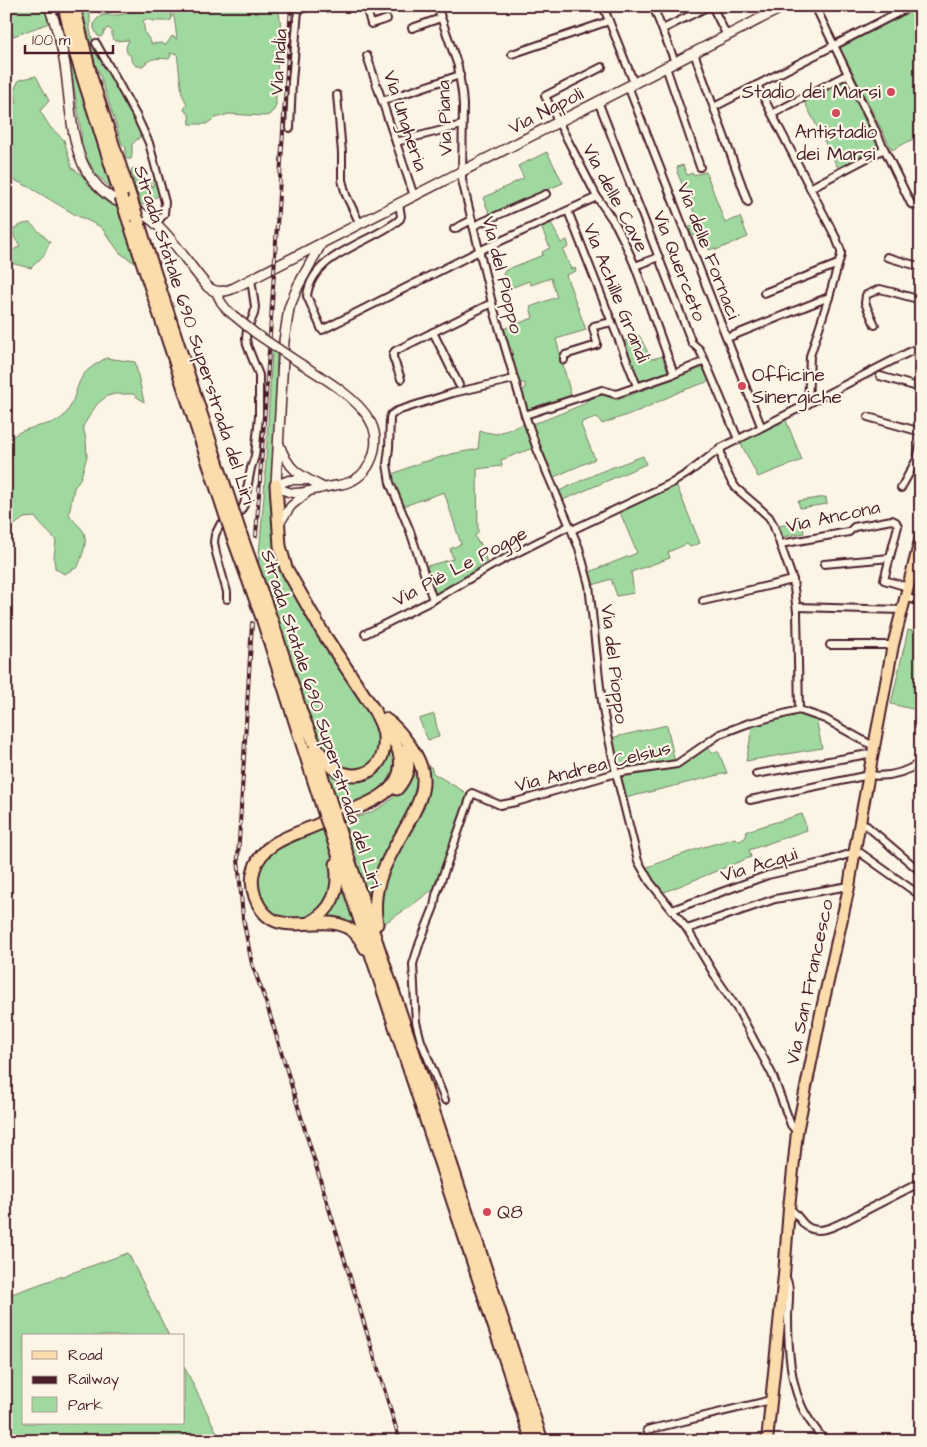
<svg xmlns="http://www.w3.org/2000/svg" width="927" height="1447" font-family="'Architects Daughter',sans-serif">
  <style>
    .green { fill: #a0d99f; stroke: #757c65 }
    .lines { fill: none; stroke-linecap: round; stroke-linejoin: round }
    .minor-casing { stroke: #4a1f2b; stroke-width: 10 }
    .tertiary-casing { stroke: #4a1f2b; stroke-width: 11 }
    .secondary-casing { stroke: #4a1f2b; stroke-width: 12 }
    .primary-casing { stroke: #4a1f2b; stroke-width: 14 }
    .trunk-casing { stroke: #4a1f2b; stroke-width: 15 }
    .minor { stroke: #fcf5e5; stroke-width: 6 }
    .tertiary { stroke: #fcf5e5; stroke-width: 8 }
    .secondary { stroke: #fcf5e5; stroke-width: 9 }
    .primary { stroke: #fcdcac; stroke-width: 10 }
    .trunk { stroke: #fcdcac; stroke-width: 11 }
    .rail-casing { stroke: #4a1f2b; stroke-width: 4 }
    .rail { stroke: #fcf5e5; stroke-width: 2; stroke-dasharray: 5.5; stroke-linecap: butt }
    .tertiary-bridge-casing { stroke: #4a1f2b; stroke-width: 11; stroke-linecap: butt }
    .trunk-bridge-casing { stroke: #4a1f2b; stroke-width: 15; stroke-linecap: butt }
    .tertiary-bridge { stroke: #fcf5e5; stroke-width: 8 }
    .trunk-bridge { stroke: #fcdcac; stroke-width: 11 }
    .poi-dot { fill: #d1495b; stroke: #fcf5e5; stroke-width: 2 }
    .labels { text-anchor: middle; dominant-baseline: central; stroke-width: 4.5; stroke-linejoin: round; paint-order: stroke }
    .street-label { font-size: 19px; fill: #4a1f2b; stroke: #fcf5e5 }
    .poi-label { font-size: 19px; fill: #4a1f2b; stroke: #fcf5e5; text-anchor: start }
  </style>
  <rect width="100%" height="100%" fill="#fcf5e5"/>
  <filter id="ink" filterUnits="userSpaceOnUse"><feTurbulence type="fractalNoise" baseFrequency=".02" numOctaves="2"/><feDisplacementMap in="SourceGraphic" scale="10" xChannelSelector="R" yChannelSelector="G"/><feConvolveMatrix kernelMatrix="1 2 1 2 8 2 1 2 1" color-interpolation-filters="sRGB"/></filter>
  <g filter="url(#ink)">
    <g class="green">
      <path d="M6,6H43L49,23L8,38L6,32Z"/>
      <path d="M56,6H60L115,192L96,174L82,150L81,131L69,55Z"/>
      <path d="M81,6H90V30L94,46L122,93L141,133L139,138L132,144V155L131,159H127L125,155L126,147L122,144L99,72C90,57 81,24 81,6Z"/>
      <path d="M98,6H147L101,14L98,12Z"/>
      <path d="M162,6H169L170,11L172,16L171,20L169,21H154L146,19L143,21L145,33L152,44L161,43L166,45L172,36L177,39C176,32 174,11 171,6H242L273,8L279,12L281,27L278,36V61L276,79V105L274,110L269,115L264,116L229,114L215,118L206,124H190L189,114L184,110L187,104L182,94L177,53L175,54L170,53L171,56L169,59C158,58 150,57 143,66H136L131,60V56L127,53L126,47L129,40L115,41L112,38V32L109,28L106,29L102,36L100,37L97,35L94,28V23L98,18L103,15H118Z"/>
      <path d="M914,10L919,12L921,15V135L892,150L840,48Z"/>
      <path d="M36,76L49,101L40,111L50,127L64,140L72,168L82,175L94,191L109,204L118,207L138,265L120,253L101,227L74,214L29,187L14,180L6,179V104L17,103L14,90L19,80Z"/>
      <path d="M845,80L879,148L838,168L804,101Z"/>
      <path d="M547,152L563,183L490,215L483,198L524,178L518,166Z"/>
      <path d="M683,165L687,175L692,173L693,175L706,172L725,223L740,217L748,237L716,250L715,248L709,250L702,233L692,236L688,228L696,224L698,222L677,172L678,171L677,167Z"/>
      <path d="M133,168C147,168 145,180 153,187V179L159,180C160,191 163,197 150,199C148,204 147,205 141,205L131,173V170Z"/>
      <path d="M30,223L50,242L44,255L31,268L6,262V250L10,252L20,246L14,237L13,229L23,224Z"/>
      <path d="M551,223L561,243L567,240L569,247L563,250L571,269L575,268L576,271L566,275L586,330L556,339L571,395L526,410L521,392L525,388V383H519L511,356L513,353L512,349L508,348L503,329L533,318L530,307L557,297L551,278L531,285L529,281L508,289L503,274L505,271L508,269L543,255L542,252L550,248L541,227Z"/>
      <path d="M639,335L651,359L665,356L669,369L668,371L639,382L623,342Z"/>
      <path d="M272,351L277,354L274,529L276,551L376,721L383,739L374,762L357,771L338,768L316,740L258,567L264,495Z"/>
      <path d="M106,358C116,359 125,361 135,362L144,402L133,394H115L107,396L97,404L83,426L86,440L87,456L81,477L74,488L69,514C73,520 76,523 80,527C91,538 82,555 78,567L64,574L55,568L54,557L56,540C49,532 41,526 35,517L24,518L13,526L6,525V471C10,461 2,447 11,438C23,425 54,427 64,416C75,404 75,386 84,374C90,367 98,363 106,358Z"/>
      <path d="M704,367L706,368L710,379L707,382L681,391L641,410L602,424L598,418L596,417L582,422L581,425L595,459L554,477L531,424L542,421L584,404L587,400L602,395L617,400Z"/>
      <path d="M785,418L802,460L758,477L739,440Z"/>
      <path d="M524,424L533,448L501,460L502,466L477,469L478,533L475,536L478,543L480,542L488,565L434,595L423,567L453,559L450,549L461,544L444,492L401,507L390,475L422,462H424L451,454L478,449L480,431L496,434Z"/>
      <path d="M643,456L646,464L563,500L559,491L600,472Z"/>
      <path d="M676,484L700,543L690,547L687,544L668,552L670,558L631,572L634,593L617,596L611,579L593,585L589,572L637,553L619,510Z"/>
      <path d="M826,497L827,504L800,508L798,501Z"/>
      <path d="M802,521L804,533L783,537L779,526Z"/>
      <path d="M908,630L921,633V711L891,704Z"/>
      <path d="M434,714L439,737L428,740L419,719Z"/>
      <path d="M795,715H810L816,718L822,748L746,761L752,730L748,725L786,716L794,717Z"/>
      <path d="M667,725L675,763L621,770L619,768L611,738Z"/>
      <path d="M389,741L395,749L396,773L385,789L340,812L324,764L361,777Z"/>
      <path d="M707,745L712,753L717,751L719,753L727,773L625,798L620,779L622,774L671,767Z"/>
      <path d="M426,765L431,767L433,773L468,794L436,887L408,908L380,926L376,903L397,848Z"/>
      <path d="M417,773L420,790L369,899L343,821C381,812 390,803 415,774Z"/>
      <path d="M802,814L807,830L749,850L751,857L662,893L645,868L700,848L735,838L740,841L746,837L747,831Z"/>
      <path d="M324,827L335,863L329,899L310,918L294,921L277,916L265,905L259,891L258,874L265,858L279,846Z"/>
      <path d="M342,884L343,885L357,925L340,920L323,918Z"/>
      <path d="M128,1253L169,1336H24V1423H184V1366L221,1441H6V1296Z"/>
    </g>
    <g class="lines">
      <g class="minor-casing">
        <g id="minor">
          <path d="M366,6L371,24L387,19"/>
          <path d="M437,6L458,66L462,93L463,105L462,180L492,303L525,415L537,449L579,548L589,585L600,687L604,715L616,773L638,861L650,882L687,929L717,979L738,1010L772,1074L791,1125L797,1132"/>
          <path d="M603,6L634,83"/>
          <path d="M653,6L675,62"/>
          <path d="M712,6L727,36"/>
          <path d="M815,6L911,204L921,207"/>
          <path d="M412,28L441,18"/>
          <path d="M663,29L709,6"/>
          <path d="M96,43L137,117L149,143L165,202L164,214L156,224"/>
          <path d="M694,53L748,202"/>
          <path d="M512,54L609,21"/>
          <path d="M367,56L414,196"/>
          <path d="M602,67L545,96L597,197L616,225L624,241L635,266L674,374"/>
          <path d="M666,67L700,167"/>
          <path d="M757,85L836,238L841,251V255L829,297L810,356L808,404"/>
          <path d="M628,86L761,426"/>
          <path d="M337,95L342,153V180L346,195L360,224"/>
          <path d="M382,101L460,75"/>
          <path d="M598,101L692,343L699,349L705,361L738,439"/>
          <path d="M714,107L911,6"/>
          <path d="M772,114L848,74"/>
          <path d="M290,128L292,82L298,10L310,6"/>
          <path d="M396,142L462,125"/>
          <path d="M810,188L884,149"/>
          <path d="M399,204L401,216L400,219C372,243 312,253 307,296L322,330L479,251L597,197"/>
          <path d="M568,211L637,386"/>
          <path d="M473,226L546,194"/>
          <path d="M454,229L472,220"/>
          <path d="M887,257L921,267"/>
          <path d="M635,266L659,257"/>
          <path d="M764,293L838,264"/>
          <path d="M875,325L865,303L866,295L880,289L892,292L921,300"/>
          <path d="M433,332L459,385"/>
          <path d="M727,338L829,297"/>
          <path d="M564,360V357L565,355L597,345V343L593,328L594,326L612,322"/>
          <path d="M880,376L921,388"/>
          <path d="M401,379L393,357V354L395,351L492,303"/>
          <path d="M525,415L602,390L616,394L674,374L705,361"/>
          <path d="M868,417L921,432"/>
          <path d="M721,448C720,461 728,477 736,488L757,506L769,517L773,524L793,580L797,612L799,710"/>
          <path d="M901,488L917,459L921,443"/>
          <path d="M572,530L672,483L688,473L721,448L921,346"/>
          <path d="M780,544L849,532L854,527L892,520L896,522L898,526L884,580L908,587"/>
          <path d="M824,564L890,558"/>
          <path d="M906,598L921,601"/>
          <path d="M227,599V592L216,553L214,542L215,535L220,525L240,512L244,505L251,468L255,456L259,416V375L247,345L246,338L247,330L254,314L255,307L251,279"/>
          <path d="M433,600L410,531L390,483L387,464L389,448L390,418L391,415L397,411L453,393L514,379"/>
          <path d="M703,601L793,580"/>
          <path d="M797,607L902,610"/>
          <path d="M365,634L433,600L493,565L569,526"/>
          <path d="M830,645H893"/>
          <path d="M756,774L874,753"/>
          <path d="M750,800L869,775C889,778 905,773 921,762"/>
          <path d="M861,821L921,872"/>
          <path d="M855,849L921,896"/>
          <path d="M672,910L768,875L825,862L855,852"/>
          <path d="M687,929L775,899L843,887H849"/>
          <path d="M445,1100L421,1041L416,1022L415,1006L413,964L420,942L434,907L436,895L472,793L500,805L516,802L616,773L677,764L720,734L749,723L799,710L825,719L875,747"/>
          <path d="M789,1208C796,1213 799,1219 805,1225C817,1236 835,1226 847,1220L921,1182"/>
          <path d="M785,1276C792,1288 788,1304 788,1318C788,1342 790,1379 800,1402C805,1416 815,1429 825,1441"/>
          <path d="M647,1430L771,1400"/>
        </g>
      </g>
      <g class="tertiary-casing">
        <g id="tertiary">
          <path d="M216,292L221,302L227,310"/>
          <path d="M292,358C316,374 354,394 369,419C382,439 374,470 352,481C341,486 334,485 323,488C305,491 292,499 276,485L289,480H308"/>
          <path d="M279,443C288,470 299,475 323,487"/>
          <path d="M279,524L291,506L308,492"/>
        </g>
      </g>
      <g class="secondary-casing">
        <g id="secondary">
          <path d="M49,6C56,25 62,45 65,65C70,97 70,142 86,170C92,181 103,193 115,200C128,207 143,212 154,222C175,240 189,266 208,287C216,294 225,292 234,288L785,6"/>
          <path d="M276,485L284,341L289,308L298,286L321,244"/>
        </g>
      </g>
      <g class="primary-casing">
        <path id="primary" d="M767,1441L784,1275L789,1208L797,1132L821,1013L849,887L855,849L893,645L921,537"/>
      </g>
      <g class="trunk-casing">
        <g id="trunk">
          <path d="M64,6L75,52L121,197"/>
          <path d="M74,6L92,80L132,202"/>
          <path d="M127,216L138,249"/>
          <path d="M138,220L146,246"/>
          <path d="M276,485L280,546L286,568L323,633L374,710C380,721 386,733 384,746C382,775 350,784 330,765C316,752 310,732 302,715"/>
          <path d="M240,532L273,624L304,721"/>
          <path d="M232,535L262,618L325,816"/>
          <path d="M314,750L334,813"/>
          <path d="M397,789C407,777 411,766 405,751"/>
          <path d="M337,824L453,1169L542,1441"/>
          <path d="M329,827L532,1441"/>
          <path d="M309,923C333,910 340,890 336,864"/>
          <path d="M377,924C369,882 392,853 411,818C417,806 424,793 423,778C423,767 417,756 411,747C403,736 396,726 385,719"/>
          <path d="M365,948C362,942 359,937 354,932C323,906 274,948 255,897C252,888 251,879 254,870C262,841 295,835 319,824C325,821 330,818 336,816C362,806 406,794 400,757C398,744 388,732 380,721"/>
        </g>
      </g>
      <use href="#minor" class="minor"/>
      <use href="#tertiary" class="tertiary"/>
      <use href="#secondary" class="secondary"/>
      <use href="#primary" class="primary"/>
      <use href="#trunk" class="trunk"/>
      <g class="rail-casing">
        <g id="rail">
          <path d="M256,536L268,366L291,6"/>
          <path d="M252,623L238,858L243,918L252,964L266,1002L400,1441"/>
        </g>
      </g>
      <use href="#rail" class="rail"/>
      <g class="tertiary-bridge-casing">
        <path id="tertiary-bridge" d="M227,310L255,333L292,358"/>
      </g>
      <g class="trunk-bridge-casing">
        <g id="trunk-bridge">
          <path d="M121,197L127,216"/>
          <path d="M132,202L138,220"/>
          <path d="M146,246L240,532"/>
          <path d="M138,249L232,535"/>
          <path d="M334,813L337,824"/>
          <path d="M325,816L329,827"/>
        </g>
      </g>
      <use href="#tertiary-bridge" class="tertiary-bridge"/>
      <use href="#trunk-bridge" class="trunk-bridge"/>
    </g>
  </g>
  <g class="poi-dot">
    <circle cx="891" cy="92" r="5"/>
    <circle cx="836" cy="113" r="5"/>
    <circle cx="742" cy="386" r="5"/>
    <circle cx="487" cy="1212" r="5"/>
  </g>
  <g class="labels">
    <g class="street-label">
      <text transform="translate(279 62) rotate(-86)">Via India</text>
      <text transform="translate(546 111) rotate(-27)">Via Napoli</text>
      <text transform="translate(445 118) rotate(-92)">Via Piana</text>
      <text transform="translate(405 121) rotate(72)">Via Ungheria</text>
      <text transform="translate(615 198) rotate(62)">Via delle Cave</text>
      <text transform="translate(708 251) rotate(69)">Via delle Fornaci</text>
      <text transform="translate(679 266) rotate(69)">Via Querceto</text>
      <text transform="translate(502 275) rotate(76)">Via del Pioppo</text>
      <text transform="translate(616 293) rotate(68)">Via Achille Grandi</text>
      <text transform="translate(194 335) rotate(72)">Strada Statale 690 Superstrada del Liri</text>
      <text transform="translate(833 517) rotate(-12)">Via Ancona</text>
      <text transform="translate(460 567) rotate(-28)">Via Piè Le Pogge</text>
      <text transform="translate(614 664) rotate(83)">Via del Pioppo</text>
      <text transform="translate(321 719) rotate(72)">Strada Statale 690 Superstrada del Liri</text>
      <text transform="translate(593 767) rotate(-14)">Via Andrea Celsius</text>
      <text transform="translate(759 865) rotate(-17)">Via Acqui</text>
      <text transform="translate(810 982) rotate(-78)">Via San Francesco</text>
    </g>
    <g class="poi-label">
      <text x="881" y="92" text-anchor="end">Stadio dei Marsi</text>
      <text x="836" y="132" text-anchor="middle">Antistadio<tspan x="836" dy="22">dei Marsi</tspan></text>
      <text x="752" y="375">Officine<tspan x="752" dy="22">Sinergiche</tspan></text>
      <text x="497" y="1212">Q8</text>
    </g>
  </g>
  <rect width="927" height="1447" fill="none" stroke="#fcf5e5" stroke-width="25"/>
  <rect x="12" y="12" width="902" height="1422" fill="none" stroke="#4a1f2b" stroke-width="2" filter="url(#ink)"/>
  <rect x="22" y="1334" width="162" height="90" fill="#fcf5e5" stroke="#b59f9b"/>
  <rect x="32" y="1351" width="25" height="8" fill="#fcdcac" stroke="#b59f9b"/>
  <text x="68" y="1360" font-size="15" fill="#4a1f2b">Road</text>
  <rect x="32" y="1376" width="25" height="8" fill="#4a1f2b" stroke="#b59f9b"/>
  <text x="68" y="1384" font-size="15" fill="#4a1f2b">Railway</text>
  <rect x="32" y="1397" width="25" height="15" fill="#a0d99f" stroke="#b59f9b"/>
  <text x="68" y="1410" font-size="15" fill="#4a1f2b">Park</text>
  <path d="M25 45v8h88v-8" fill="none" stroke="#4a1f2b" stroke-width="2.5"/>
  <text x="32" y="45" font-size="15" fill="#4a1f2b" stroke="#fcf5e5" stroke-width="4" paint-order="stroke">100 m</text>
</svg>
